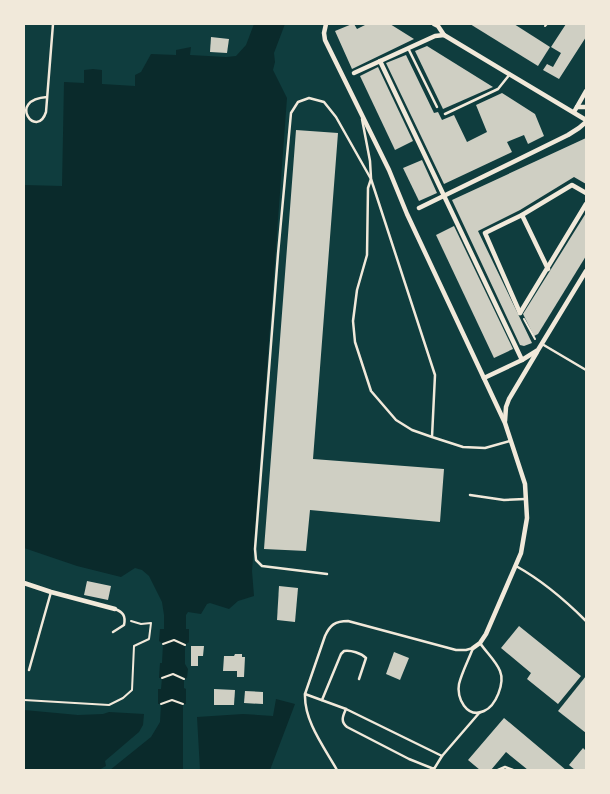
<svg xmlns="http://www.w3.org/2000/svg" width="610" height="794" font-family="'Work Sans',sans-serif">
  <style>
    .water { fill: #0a2a2b }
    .building { fill: #cfcfc3 }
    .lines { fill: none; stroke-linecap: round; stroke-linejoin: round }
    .path { stroke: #f1e9da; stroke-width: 2 }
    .service { stroke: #f1e9da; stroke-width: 2.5 }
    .minor { stroke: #f1e9da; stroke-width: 4.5 }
  </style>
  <rect width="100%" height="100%" fill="#0f3d3e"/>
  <g class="water">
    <path d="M254,24H285L274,53L275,62L273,70L287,98L252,571L254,596L238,601L229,609L210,603L207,604L201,614L188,612L186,615V629H189V642L185,645V664L188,669L187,678L184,679V688L186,689V704H183V770H110L151,737L160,722L161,704H158V689H161L162,678H159L160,663H162L163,644L159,641L160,629H164V615L162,602L149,576L142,570L135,568L121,577L77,566L24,548V185L62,186L64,82L84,83V70L93,69L102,70V84L135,86V75L141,72L151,54L176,55V50L191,47L190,55L226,57L236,56L246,45Z"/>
    <path d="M276,699L295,704L270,770H200L197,717L243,714L273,716Z"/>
    <path d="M24,710L78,715L103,714L109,712L144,714L143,725L139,732L105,761L106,766L99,770H24Z"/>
  </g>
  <g class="building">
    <path d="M352,24H354L357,29L367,24H390L414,39L352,69L335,31Z"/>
    <path d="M470,24H514L550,47L538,66Z"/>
    <path d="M566,24H586V37L559,79L543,70L547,64L553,67L561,53L551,47Z"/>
    <path d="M211,37L229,39L227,53L210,52Z"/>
    <path d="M427,46L493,87L443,109L415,51Z"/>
    <path d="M406,55L434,113L438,112L442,120L454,115L467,142L487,132L476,105L502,93L535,114L544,136L528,144L524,135L507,142L512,152L444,184L386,63Z"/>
    <path d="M378,67L413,141L395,150L360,76Z"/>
    <path d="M296,130L338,133L313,459L444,469L440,522L310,510L306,551L264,549Z"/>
    <path d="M586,138V184L574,177L520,210L478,231L532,343L524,346L520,345L452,200Z"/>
    <path d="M422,160L437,193L419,201L403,168Z"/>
    <path d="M586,213V256L538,334L534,336L523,314Z"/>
    <path d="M454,226L513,349L494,358L436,235Z"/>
    <path d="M87,581L111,586L108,600L84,595Z"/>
    <path d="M279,586L298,588L295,622L277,620Z"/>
    <path d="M519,626L581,676L558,704L527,679L531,673L501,648Z"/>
    <path d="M191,646H204L203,656H198V666H191Z"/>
    <path d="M394,652L409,658L400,680L386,674Z"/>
    <path d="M235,654H242V657H245L244,677H237V671H223L224,656H234Z"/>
    <path d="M586,676V733L558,711Z"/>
    <path d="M214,689L235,690L234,705H214Z"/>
    <path d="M245,691L263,692V704L244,703Z"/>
    <path d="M504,718L566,770H528L506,752L491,770H480L468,760Z"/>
    <path d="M583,748L586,751V770H575L569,765Z"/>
  </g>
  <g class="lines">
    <g class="path">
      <path d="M545,26L547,24"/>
      <path d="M524,319L535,339"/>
      <path d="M163,644L174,640L185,645"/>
      <path d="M162,678L173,674L184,679"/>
      <path d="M24,700L109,705L123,698L132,690L134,646L149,639L151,623L141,624L131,621"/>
      <path d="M161,704L172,700L183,704"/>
    </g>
    <g class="service">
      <path d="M408,48L437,107"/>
      <path d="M47,97C6,100 37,140 46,112L53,24"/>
      <path d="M445,114L498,89L510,74"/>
      <path d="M362,119L370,161L371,178"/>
      <path d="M542,344L586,370"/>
      <path d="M432,437L435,375L371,179L368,188L367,255L357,290L353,321L355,342L371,391L396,420L412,430L432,437L463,447L485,448L510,441"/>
      <path d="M470,495L504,500L525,499"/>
      <path d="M516,566C543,581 565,600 586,621"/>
      <path d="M327,574L262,566L256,560L255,549L278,254L291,113L298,102L309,98L324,102L336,117L371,179"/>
      <path d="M113,632L124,625C126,616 123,612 115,609"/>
      <path d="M473,648C469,659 462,672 459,684C456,698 467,719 484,711C496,706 505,683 500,671C496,661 486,652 480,643"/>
      <path d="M29,670L51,592"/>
      <path d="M305,694L346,709L442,756L480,712"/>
      <path d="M322,700L341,654L344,651C351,650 361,653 366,658L359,679"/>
      <path d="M346,709C343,716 340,721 347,727L409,759L434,769L442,756"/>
      <path d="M337,770C324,747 304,721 305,694L325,636C330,625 335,621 348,621L456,650H466L473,648"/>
      <path d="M498,770L505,767L513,770"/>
    </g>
    <g class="minor">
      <path d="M326,24L324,33L325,40L389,170L407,214L505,423L525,484L527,518L521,553L486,634L480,643L473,648"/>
      <path d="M434,24L438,26L444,35L586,120"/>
      <path d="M380,61L522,360"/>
      <path d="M354,73L435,36L444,35"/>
      <path d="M577,107H586"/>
      <path d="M574,112L586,91"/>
      <path d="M419,208L568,135L579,128L586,122"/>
      <path d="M522,215L548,269"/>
      <path d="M520,313L485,233L522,215L572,185L586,193"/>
      <path d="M520,313L586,204"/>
      <path d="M484,378L522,360L538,350L586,271"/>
      <path d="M505,421L506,407L509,399L537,352"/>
      <path d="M24,583L51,592L115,609"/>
    </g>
  </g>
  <rect width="610" height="794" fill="none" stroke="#f1e9da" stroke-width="50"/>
</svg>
